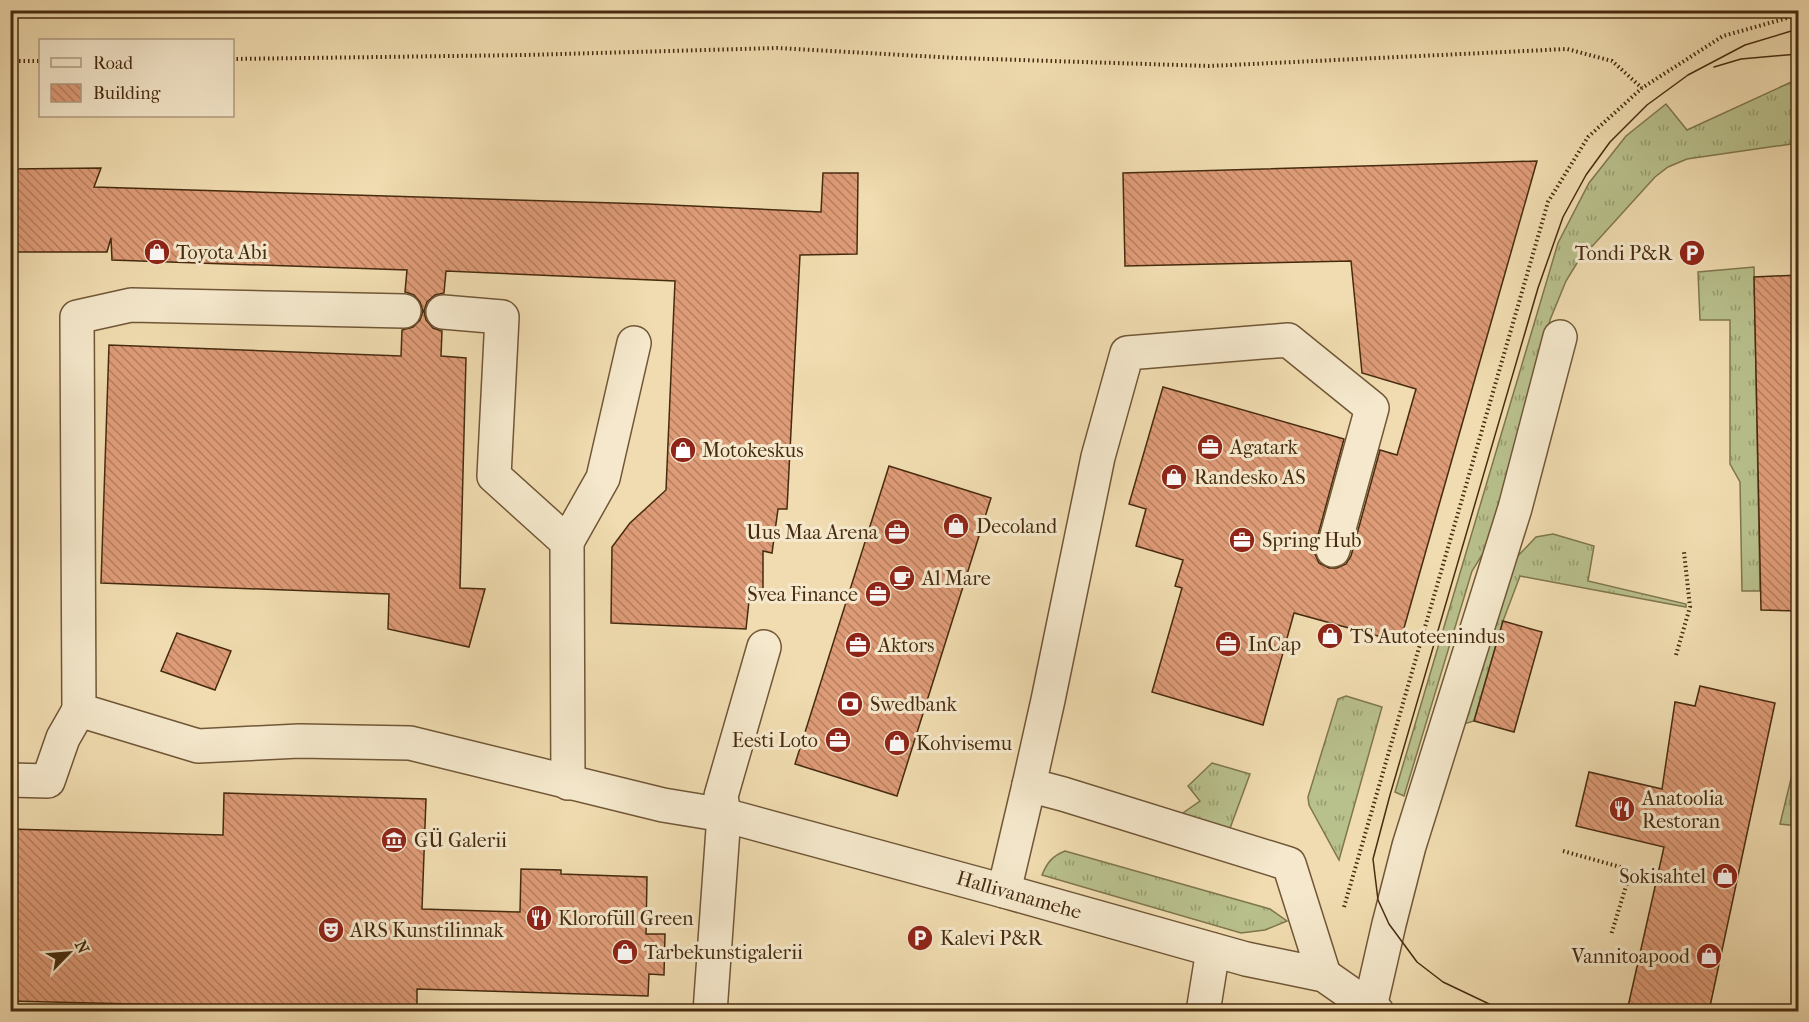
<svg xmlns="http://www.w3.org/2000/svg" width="1809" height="1022" font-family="'IM FELL French Canon',serif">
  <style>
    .grass { fill: url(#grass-tufts); stroke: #80764e; stroke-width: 1.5 }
    .building { fill: url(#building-back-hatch); stroke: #472b0f; stroke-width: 1.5 }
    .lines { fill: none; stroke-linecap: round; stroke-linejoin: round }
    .minor-casing { stroke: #715737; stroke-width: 36 }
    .path { stroke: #472b0f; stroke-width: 4; stroke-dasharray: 1.5 3; stroke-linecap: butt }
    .minor { stroke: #f5e8cc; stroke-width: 33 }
    .tram { stroke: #472b0f; stroke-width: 1.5 }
    .labels { text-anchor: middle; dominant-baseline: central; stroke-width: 6; stroke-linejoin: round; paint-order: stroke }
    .poi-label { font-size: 20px; fill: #472b0f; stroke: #f5e8cc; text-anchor: start }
    .street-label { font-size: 20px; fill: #472b0f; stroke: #f5e8cc }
  </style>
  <defs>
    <pattern id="grass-tufts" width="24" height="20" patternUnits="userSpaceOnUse" patternTransform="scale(1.5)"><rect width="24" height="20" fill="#b8c08c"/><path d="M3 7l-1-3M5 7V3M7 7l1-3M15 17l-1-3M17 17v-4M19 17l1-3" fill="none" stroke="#979c71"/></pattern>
    <pattern id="building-back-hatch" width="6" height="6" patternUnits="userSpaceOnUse" patternTransform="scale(1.5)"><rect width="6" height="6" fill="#de9b77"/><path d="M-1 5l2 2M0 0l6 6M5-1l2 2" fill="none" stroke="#b67f60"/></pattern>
  </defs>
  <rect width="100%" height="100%" fill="#f0dcb0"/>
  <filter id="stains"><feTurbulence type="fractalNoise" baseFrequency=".00333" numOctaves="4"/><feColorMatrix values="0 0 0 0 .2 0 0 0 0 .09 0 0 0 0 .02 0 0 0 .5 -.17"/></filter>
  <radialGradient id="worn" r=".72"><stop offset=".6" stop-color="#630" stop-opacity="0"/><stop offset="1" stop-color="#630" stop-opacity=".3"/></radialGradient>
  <g class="grass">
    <path d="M1798,79V143L1687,159L1668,167L1655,177L1577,263L1566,281L1550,320L1492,539L1472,571L1404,796L1395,792L1558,243L1589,183L1626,136L1666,104L1687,130Z"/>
    <path d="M1754,267L1760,591H1742L1740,482L1730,464V320H1700L1698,272Z"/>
    <path d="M1553,534L1594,546L1588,581L1686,604V607L1520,576L1503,621L1474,721L1464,724L1515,559L1536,537Z"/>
    <path d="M1346,696L1382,707L1339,860L1309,805L1308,797L1338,699Z"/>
    <path d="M1798,750V826L1780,824Z"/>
    <path d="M1212,763L1250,774L1229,831L1180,815L1200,801L1188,786Z"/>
    <path d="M1065,851L1270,909L1287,921L1265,930L1241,933L1042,875C1047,863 1052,856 1065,851Z"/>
  </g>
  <g class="building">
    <path d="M1537,161L1400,642L1294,613L1263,725L1152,692L1182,588L1175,586L1183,560L1136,546L1146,509L1129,504L1163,387L1344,439L1315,546V554L1319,563L1329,568H1337L1346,564L1351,556L1380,450L1397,455L1416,389L1362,373L1351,261L1125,266L1123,173Z"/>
    <path d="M101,168L94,187L648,204L821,212L823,173H858L857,254L800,255L787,509H778L772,553L763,551V590L750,592L746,629L611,623L612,547L630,523L666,490L675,281L446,271L444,293L435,295L427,302L424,311L426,320L433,328L442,331L441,356L466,358L460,588L485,589L469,647L388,629L389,594L101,583L109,345L401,356L402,330L413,327L420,320L423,311L420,302L414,295L405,292L407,270L112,260L111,238L107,252H10V169Z"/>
    <path d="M1798,275V611L1761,610L1754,277Z"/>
    <path d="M889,466L991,498L897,796L795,764Z"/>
    <path d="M1503,621L1542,632L1514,732L1474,721Z"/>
    <path d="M177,633L231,651L215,690L161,671Z"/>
    <path d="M1700,686L1775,703L1709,1011H1627L1664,847L1576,826L1589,772L1662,789L1675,702L1695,706Z"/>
    <path d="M224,793L426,799L422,909L520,912L521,869L561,870V874L647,877L646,934H665L664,975L649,974L648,996L417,989V1011L10,1001V829L223,835Z"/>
  </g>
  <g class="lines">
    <g class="minor-casing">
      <g id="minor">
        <path d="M404,311L131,305L77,317L79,710L198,746L299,741L410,743L663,805L724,815L1004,891L1246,959L1324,975L1377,1012"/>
        <path d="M443,312L502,317L494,476L567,542L568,783"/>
        <path d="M567,542L603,478L634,343"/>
        <path d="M10,780L48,781L63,738L79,710"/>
        <path d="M1004,891L1029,785"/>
        <path d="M1324,975L1289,864L1063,794L1029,785L1048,700L1098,457L1127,353L1288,340L1372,408L1333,550"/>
        <path d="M1370,1007L1389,924L1409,846L1515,508L1560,337"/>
        <path d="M710,1012L724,815L721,796L764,647"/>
        <path d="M1203,1012L1213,950"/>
      </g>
    </g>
    <g class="path">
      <path d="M232,59L525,55L777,48L958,58L1209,66L1567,49L1612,61L1642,88"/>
      <path d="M10,61H40"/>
      <path d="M1676,655L1690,607L1684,552"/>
      <path d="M1563,851L1631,870L1611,935"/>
      <path d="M1344,907L1548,202L1588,137L1642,88L1723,36L1798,15"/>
    </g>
    <use href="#minor" class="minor"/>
    <g class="tram">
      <path d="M1714,67L1741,59L1798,54"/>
      <path d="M1506,1012L1443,982L1417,962L1389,924L1378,900L1373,859L1390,795L1538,288L1563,217L1586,175L1610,142L1647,105L1688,75L1745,45L1798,29"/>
    </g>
  </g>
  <defs>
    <g id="shop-disc" transform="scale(1.35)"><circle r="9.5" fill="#8f2418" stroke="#f5e8cc"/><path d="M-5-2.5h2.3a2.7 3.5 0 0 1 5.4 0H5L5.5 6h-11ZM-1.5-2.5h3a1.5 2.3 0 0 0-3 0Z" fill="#fff"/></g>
    <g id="parking-disc" transform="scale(1.35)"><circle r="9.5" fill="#8f2418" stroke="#f5e8cc"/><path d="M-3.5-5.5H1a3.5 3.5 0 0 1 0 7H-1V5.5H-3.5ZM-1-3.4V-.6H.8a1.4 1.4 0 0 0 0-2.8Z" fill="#fff"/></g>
    <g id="office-disc" transform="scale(1.35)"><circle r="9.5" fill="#8f2418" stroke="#f5e8cc"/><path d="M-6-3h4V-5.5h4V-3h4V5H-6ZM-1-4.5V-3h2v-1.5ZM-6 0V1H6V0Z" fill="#fff"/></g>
    <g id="cafe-disc" transform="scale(1.35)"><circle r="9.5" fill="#8f2418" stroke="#f5e8cc"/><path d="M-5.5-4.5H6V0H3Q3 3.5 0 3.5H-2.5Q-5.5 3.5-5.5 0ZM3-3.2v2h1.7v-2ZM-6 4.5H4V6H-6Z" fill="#fff"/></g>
    <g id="bank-disc" transform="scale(1.35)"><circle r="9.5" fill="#8f2418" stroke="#f5e8cc"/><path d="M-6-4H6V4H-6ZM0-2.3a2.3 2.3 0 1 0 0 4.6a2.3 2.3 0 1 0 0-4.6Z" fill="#fff"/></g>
    <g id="restaurant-disc" transform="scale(1.35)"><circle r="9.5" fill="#8f2418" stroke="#f5e8cc"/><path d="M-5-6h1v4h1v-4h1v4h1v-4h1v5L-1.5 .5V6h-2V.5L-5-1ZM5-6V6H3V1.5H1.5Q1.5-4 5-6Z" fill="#fff"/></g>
    <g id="museum-disc" transform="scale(1.35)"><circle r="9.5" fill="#8f2418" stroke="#f5e8cc"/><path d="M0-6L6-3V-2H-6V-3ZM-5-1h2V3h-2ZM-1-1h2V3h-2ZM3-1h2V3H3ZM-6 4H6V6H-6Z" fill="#fff"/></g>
    <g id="theatre-disc" transform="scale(1.35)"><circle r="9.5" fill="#8f2418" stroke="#f5e8cc"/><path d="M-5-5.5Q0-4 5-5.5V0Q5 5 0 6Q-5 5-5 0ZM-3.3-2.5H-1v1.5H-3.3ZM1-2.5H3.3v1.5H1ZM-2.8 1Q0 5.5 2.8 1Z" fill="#fff"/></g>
  </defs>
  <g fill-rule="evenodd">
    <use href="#shop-disc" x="157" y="252"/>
    <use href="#parking-disc" x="1692" y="253"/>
    <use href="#office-disc" x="1210" y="447"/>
    <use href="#shop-disc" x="683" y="450"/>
    <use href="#shop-disc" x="1174" y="477"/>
    <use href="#shop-disc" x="956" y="526"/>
    <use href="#office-disc" x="897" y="532"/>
    <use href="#office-disc" x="1242" y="540"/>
    <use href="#cafe-disc" x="902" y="578"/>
    <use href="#office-disc" x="878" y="594"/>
    <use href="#shop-disc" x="1330" y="636"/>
    <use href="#office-disc" x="1228" y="644"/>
    <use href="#office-disc" x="858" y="645"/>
    <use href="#bank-disc" x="850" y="704"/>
    <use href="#office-disc" x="838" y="740"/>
    <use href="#shop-disc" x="897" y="743"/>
    <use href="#restaurant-disc" x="1622" y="809"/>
    <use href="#museum-disc" x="394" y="840"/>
    <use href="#shop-disc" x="1725" y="876"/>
    <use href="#restaurant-disc" x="539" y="918"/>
    <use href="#theatre-disc" x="331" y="930"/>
    <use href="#parking-disc" x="920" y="938"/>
    <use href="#shop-disc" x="625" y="952"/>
    <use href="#shop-disc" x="1709" y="956"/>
  </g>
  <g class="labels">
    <g class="poi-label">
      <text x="176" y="252">Toyota Abi</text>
      <text x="1672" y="253" text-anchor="end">Tondi P&amp;R</text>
      <text x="1230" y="447">Agatark</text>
      <text x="702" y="450">Motokeskus</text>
      <text x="1194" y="477">Randesko AS</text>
      <text x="976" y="526">Decoland</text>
      <text x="878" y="532" text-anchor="end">Uus Maa Arena</text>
      <text x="1262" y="540">Spring Hub</text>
      <text x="922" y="578">Al Mare</text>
      <text x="858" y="594" text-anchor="end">Svea Finance</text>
      <text x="1350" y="636">TS Autoteenindus</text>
      <text x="1248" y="644">InCap</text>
      <text x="878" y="645">Aktors</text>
      <text x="870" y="704">Swedbank</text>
      <text x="818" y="740" text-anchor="end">Eesti Loto</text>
      <text x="916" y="743">Kohvisemu</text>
      <text x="1642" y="798">Anatoolia<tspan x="1642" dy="23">Restoran</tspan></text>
      <text x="414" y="840">GÜ Galerii</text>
      <text x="1706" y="876" text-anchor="end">Sokisahtel</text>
      <text x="558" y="918">Klorofüll Green</text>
      <text x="350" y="930">ARS Kunstilinnak</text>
      <text x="940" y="938">Kalevi P&amp;R</text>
      <text x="644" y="952">Tarbekunstigalerii</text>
      <text x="1690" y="956" text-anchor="end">Vannitoapood</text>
    </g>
    <g class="street-label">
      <text transform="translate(1019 895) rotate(16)">Hallivanamehe</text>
    </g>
  </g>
  <rect width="1809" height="1022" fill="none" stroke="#f0dcb0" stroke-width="36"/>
  <rect x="12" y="12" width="1785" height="998" fill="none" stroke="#472b0f" stroke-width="3"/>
  <rect x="18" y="18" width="1773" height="986" fill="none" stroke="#472b0f" stroke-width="1.5"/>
  <rect x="39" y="39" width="195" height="78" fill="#f5e8cc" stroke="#af9c80" stroke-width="1.5"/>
  <rect x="51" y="58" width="30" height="9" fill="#f5e8cc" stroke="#af9c80" stroke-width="1.5"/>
  <text x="93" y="69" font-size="18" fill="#472b0f">Road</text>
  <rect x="51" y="84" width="30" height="18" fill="url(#building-back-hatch)" stroke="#af9c80" stroke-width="1.5"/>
  <text x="93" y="99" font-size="18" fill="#472b0f">Building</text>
  <g transform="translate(69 953) rotate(65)" stroke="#f5e8cc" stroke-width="4.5" paint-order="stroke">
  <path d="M0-4.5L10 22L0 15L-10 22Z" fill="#472b0f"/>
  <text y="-9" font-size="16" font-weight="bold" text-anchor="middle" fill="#472b0f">N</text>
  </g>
  <rect width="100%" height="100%" filter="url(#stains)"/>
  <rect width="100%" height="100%" fill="url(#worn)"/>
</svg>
